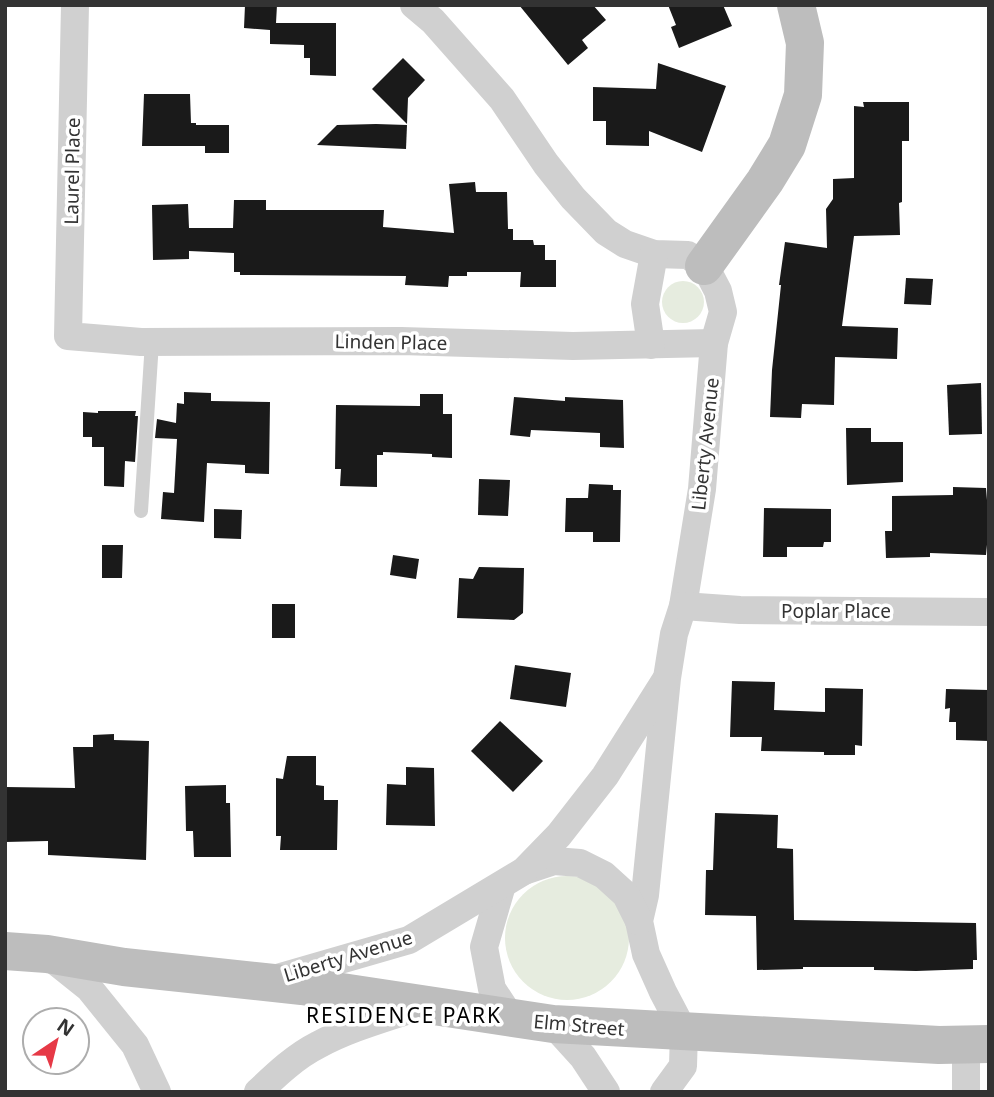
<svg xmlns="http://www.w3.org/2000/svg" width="994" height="1097" font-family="'Noto Sans',sans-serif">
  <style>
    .green { fill: #e6ecdf }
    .building { fill: #1a1a1a }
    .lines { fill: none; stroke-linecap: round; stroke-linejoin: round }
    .lane { stroke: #d0d0d0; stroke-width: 14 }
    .street { stroke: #d0d0d0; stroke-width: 28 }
    .secondary { stroke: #bdbdbd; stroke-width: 38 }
    .labels { text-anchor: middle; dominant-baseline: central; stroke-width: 7; stroke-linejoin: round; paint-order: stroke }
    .street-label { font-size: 19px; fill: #333; stroke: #fff }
    .neighbourhood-label { font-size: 21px; letter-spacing: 2px; fill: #000; stroke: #fff }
  </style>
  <rect width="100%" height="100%" fill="#fff"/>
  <g class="green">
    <circle cx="683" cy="302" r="21"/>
    <circle cx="567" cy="938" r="62"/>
  </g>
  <g class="building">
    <path d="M245,5H277L276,23H336V76L310,75V58H304V45L270,44V30L244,28Z"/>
    <path d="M519,5H593L606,20L582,40L588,48L568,65Z"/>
    <path d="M668,5H723L732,26L679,48L671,27L676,25Z"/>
    <path d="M403,58L425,80L408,98L407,124L372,89Z"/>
    <path d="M658,63L726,86L702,152L649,131V146L606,145V121H593V87L656,89Z"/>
    <path d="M144,94H190L191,123H196V125H229V153H205V146H142Z"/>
    <path d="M863,102H909V141H902V202L899,203L900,235L854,236L842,326L898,328L897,359L835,357L834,405L802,404L801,418L770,417L772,370L781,285H779L785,242L827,248L826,209L833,199V179L854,178V106L864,107Z"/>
    <path d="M376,124L407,125L406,149L317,145L337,125Z"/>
    <path d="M475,182L476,192H507L508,229H513V240H533L534,245H545V260H556V287H520L521,272H467V276H449L448,287L405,285L406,276L240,275V272H234V253L189,251V259L153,260L152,205L188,204L189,228H233L234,200H266V210H384L383,227L454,233L449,184Z"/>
    <path d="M906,278L933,279L931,305L904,304Z"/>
    <path d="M981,383L982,434L949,435L947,385Z"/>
    <path d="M184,392L211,393V401L270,402L269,474L245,473V465L207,463L204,522L161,519L163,492L174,493L177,439L155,438L157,419L176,423L177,403L184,404Z"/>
    <path d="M420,394H443V414H452V458L432,457V454L383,452V455H377V487L340,486L341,469H335L336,405L420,406Z"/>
    <path d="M514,397L565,401V397L623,400L624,448L600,447V433L531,430L530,437L510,435Z"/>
    <path d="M98,411H136L135,416H138L135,462L125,461L124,487L104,486V447H92V437H83V412L98,413Z"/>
    <path d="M846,428H871V442H903V482L847,485Z"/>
    <path d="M479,479L510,480L508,516L478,515Z"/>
    <path d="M589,484L613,485V490H621L620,542H593V532H565L566,498H588Z"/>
    <path d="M953,487L986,488L989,524L986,555L930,553V557L886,558L885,531H892V496L953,495Z"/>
    <path d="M764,508L831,509V542H824L823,547H787V557H763Z"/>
    <path d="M214,509L242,510L241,539L214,538Z"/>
    <path d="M102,545H123L122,578H102Z"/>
    <path d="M393,555L419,559L416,579L390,575Z"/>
    <path d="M479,567L524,568L523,613L514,620L457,618L459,578L473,579Z"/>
    <rect x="272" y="604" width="23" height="34"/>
    <path d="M515,665L571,673L566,707L510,699Z"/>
    <path d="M732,681L775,682L774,710L825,712V688L863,689L862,746L855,745V755H824V752L761,751L762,737H730Z"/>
    <path d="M946,689L989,690V741L956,740V722H949L950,708L945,709Z"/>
    <path d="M500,721L543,761L513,792L471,751Z"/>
    <path d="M114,734V740L149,741L146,860L48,855V841L5,842V787L75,788L73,747H93V735Z"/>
    <path d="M287,756H316V785L324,786V800H338L337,850H280L281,836H276V778L283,779Z"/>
    <path d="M406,767L434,768L435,826L386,825L387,784L406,785Z"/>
    <path d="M226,785V803H230L231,857H194L193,831H186L185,786Z"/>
    <path d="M715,813L778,815L777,848L793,849L794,920L976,923L977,960H973V969L916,971L874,970V967H803V969L757,970L756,916L705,915L706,870H713Z"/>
  </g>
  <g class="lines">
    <path class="lane" d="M141,511L152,342"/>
    <g class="street">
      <path d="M75,5L68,336L141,342L401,341L573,346L714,343"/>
      <path d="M414,5L433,21L502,99L546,164L573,198L606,232L625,244L654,254L688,255L706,268L718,291L723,312L714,343L702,489L683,606L674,634L667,678L645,895L639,921L646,954L663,992L684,1032L683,1066L664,1092"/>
      <path d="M651,345L645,304L654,254"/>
      <path d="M683,606L740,610L989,612"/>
      <path d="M524,871L554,861L580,863L604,875L626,895L639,921"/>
      <path d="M502,885L484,947L492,989L511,1018"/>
      <path d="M49,956L89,988L135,1045L157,1092"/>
      <path d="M274,979L409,940L524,871L559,835L605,776L665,681"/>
      <path d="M553,1024L583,1057L606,1092"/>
      <path d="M258,1092C277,1074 296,1056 318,1045C351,1027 387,1018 421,1006"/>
      <path d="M966,1092V1044"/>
    </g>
    <g class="secondary">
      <path d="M704,266L765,181L787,145L803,95L805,43L796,5"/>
      <path d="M5,951L47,954L124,967L302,986L553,1024L939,1045L989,1044"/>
    </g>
  </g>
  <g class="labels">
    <g class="street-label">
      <text transform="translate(72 171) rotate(-89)">Laurel Place</text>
      <text transform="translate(391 342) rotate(1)">Linden Place</text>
      <text transform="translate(705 444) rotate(-84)">Liberty Avenue</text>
      <text x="836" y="611">Poplar Place</text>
      <text transform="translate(348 956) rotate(-17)">Liberty Avenue</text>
      <text transform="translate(579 1025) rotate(5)">Elm Street</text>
    </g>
    <g class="neighbourhood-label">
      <text x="404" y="1015">RESIDENCE PARK</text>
    </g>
  </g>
  <rect width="994" height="1097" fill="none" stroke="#333333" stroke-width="14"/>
  <g transform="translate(56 1041) rotate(35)"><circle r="33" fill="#ffffff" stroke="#adadad" stroke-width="2"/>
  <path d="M0-5L12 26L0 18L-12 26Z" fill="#e63946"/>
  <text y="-10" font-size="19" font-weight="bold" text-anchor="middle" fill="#333333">N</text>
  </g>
</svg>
